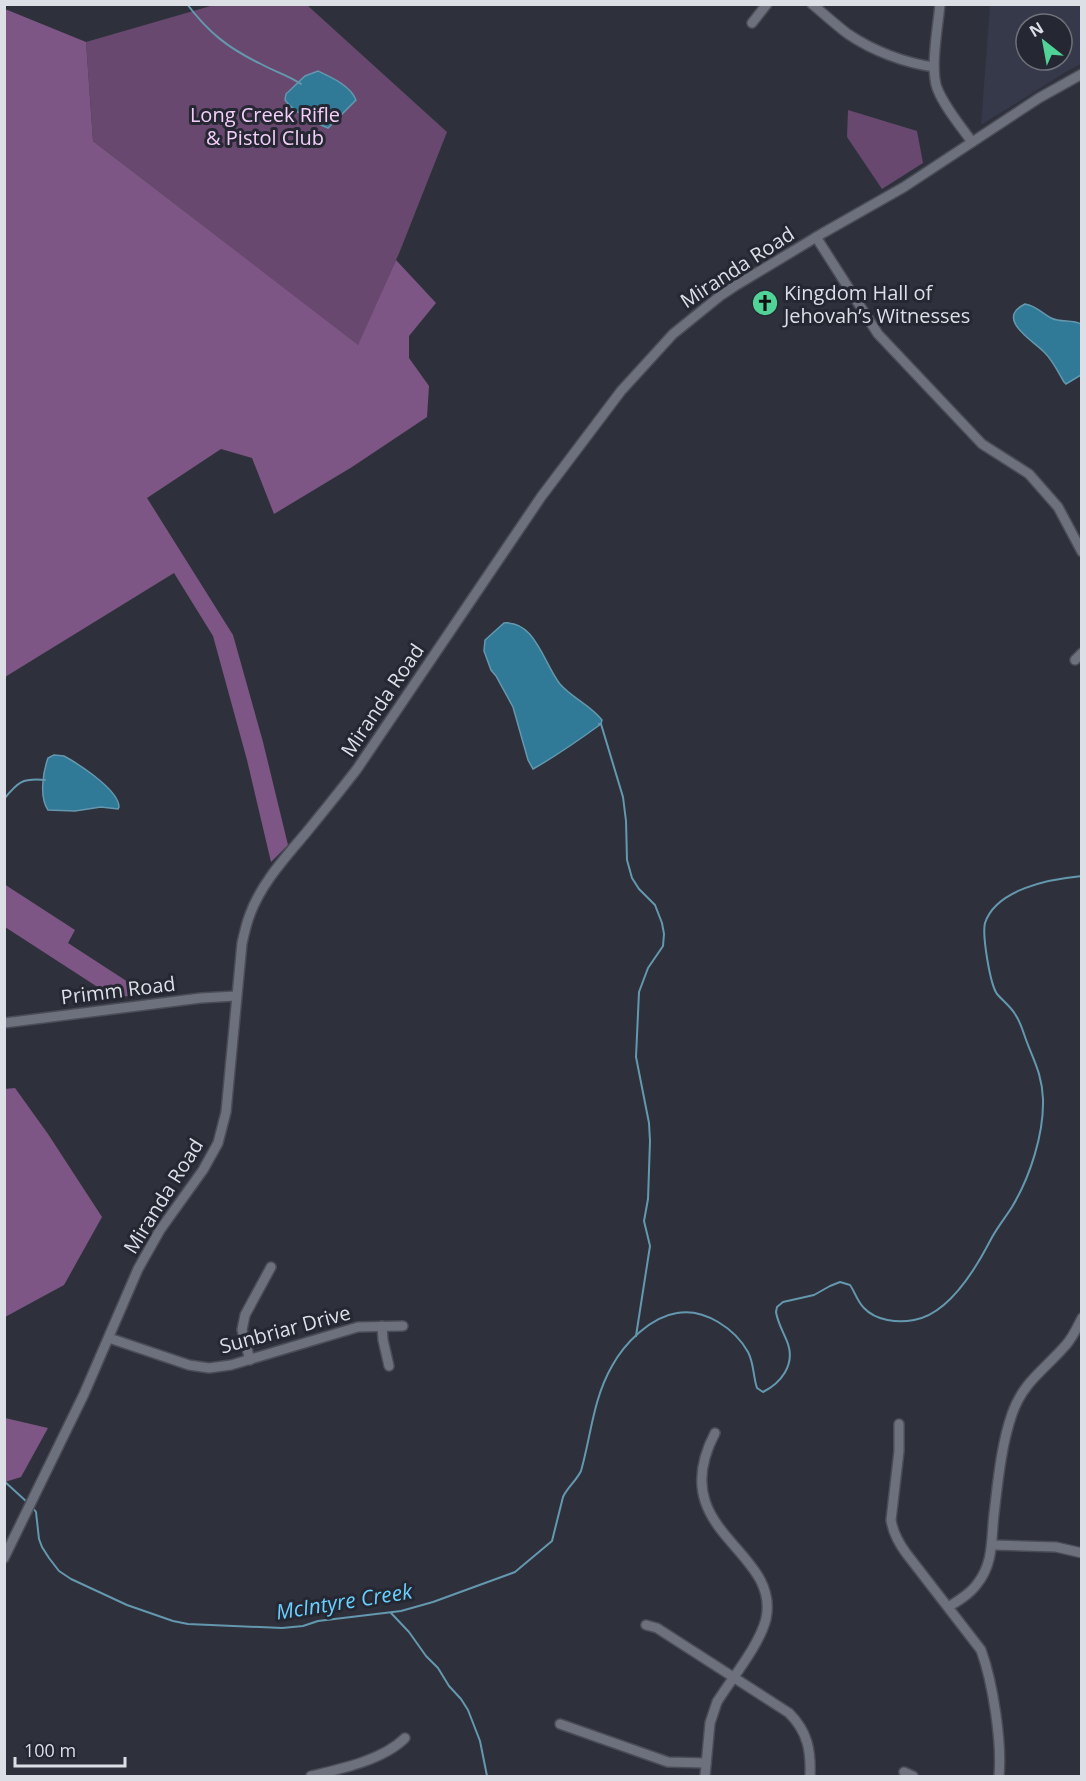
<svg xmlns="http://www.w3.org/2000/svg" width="1086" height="1781" font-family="'Open Sans',sans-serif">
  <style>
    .built { fill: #35394a; fill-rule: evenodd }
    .green { fill: #68486e }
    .forest { fill: #7e5685 }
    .water { fill: #307997; stroke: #6498af; stroke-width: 1.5 }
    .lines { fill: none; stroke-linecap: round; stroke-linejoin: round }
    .stream { stroke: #6498af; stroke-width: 2 }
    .street-casing { stroke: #4a4c56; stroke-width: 12 }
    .street { stroke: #6d707d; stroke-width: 9 }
    .labels { text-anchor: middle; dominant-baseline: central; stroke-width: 6; stroke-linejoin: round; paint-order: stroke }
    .park-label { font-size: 20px; fill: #f3cef9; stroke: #252732 }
    .street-label { font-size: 20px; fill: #dddfe6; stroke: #252732 }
    .poi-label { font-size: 20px; fill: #dddfe6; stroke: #252732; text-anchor: start }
    .water-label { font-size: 21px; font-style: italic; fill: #68d0fe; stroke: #252732 }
  </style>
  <rect width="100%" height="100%" fill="#2e313c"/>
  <path class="built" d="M990,5H1081V64L1069,70L981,125ZM1026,24H1062V60H1026Z"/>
  <g class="green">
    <path d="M214,5H307L447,132L400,251L358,346L93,141L86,42Z"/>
    <path d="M848,110L917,131L923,163L882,189L847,137Z"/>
  </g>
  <g class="forest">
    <path d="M5,9L86,42L93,141L358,345L396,260L436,303L409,336V358L429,386L427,417L352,467L274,514L252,458L221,449L147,498L233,635L263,742L288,845L271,862L247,760L213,636L174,573L5,677Z"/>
    <path d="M4,884L75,930L68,943L148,995L113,997L5,927Z"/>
    <path d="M15,1088L48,1134L102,1217L64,1285L5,1317L4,1089Z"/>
    <path d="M5,1418L48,1428L21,1477L5,1482Z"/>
  </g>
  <g class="water">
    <path d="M318,71C331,77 351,86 356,100L328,128C313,122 295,113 285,100L286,94L305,76Z"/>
    <path d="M1025,304C1037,306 1041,313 1051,318C1061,323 1072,319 1081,324V375L1066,384L1064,382C1058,372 1053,361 1045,353C1034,341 994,319 1025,304Z"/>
    <path d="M504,623C535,620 544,664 560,684C572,698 590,705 602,720L601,724C579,740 556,756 533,769L528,760L513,707L496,676L491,670L484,651L485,640Z"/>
    <path d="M54,755L64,756L71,760C84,768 119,791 119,807L118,809L101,807L75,811L48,810C39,797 43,772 48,758Z"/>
  </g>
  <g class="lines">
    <g class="stream">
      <path d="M187,4C208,32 228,48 259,63C273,71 288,75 301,84"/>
      <path d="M599,724H601L623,797L626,821L627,860L632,878L639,889L655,905L662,923L664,934L663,946L648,968L639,992L636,1057L649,1123L650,1141L648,1199L644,1221L650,1246L636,1336"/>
      <path d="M4,799C18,782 22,778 45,780"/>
      <path d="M4,1481L27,1502"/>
      <path d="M33,1508L36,1512L39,1539L42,1547L49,1558L59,1571L71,1579L127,1605L173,1621L188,1624L282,1628L303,1626L318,1621L401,1611L433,1602L515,1572L552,1541L563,1497C567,1488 576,1481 581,1471C591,1436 593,1399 612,1366C624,1344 650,1317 677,1313C705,1308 735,1329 748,1352C754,1363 753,1376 757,1388L763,1392C781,1383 795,1365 788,1344C784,1333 778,1324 776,1312L777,1307L783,1302L814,1295L830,1286L840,1282L850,1285C855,1292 857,1301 864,1308C876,1321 898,1323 914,1320C949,1314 975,1270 990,1241C996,1229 1005,1218 1012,1207C1030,1177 1044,1134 1043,1099C1042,1072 1032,1058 1024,1034C1022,1028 1019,1020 1015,1014C1010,1006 1003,1001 997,994C990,984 982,935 985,923C996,889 1050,879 1082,876"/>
      <path d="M391,1613L409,1632L426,1656L438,1668L449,1686L461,1699L468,1710L480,1741L487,1776"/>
    </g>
    <g class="street-casing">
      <g id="street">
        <path d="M812,4C824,14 836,25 848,34C873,51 905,63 934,67"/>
        <path d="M940,4C938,26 930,68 937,88C945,108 960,125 972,142"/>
        <path d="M752,23L767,4"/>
        <path d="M816,237L878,334L982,444L1029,474L1058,507L1082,552"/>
        <path d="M1075,660L1082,653"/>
        <path d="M4,1023L201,998L236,996"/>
        <path d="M382,1326L383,1340L389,1366"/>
        <path d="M109,1338L189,1365L209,1368L231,1365L358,1327L403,1326"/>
        <path d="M250,1360L242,1330L245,1315L271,1267"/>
        <path d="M899,1424V1451L891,1520C893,1533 898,1542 906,1553L981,1650C993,1683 1002,1742 999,1776"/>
        <path d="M992,1545L1056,1547L1082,1553"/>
        <path d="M4,1558L84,1394L138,1269L160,1230L203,1170L218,1143L226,1112L242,943C244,935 246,925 249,917C260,885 284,859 305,834C323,812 340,791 357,769L541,497L621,391L673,334L720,296L735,286L823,233L904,187L1039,98L1082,74"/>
        <path d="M948,1607C958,1601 970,1594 977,1584C994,1563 991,1539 994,1514C998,1481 1001,1446 1012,1414C1023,1382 1044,1370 1065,1346C1072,1339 1077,1328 1082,1318"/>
        <path d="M646,1625L657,1628L789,1713C808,1732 811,1751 810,1776"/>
        <path d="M560,1724L668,1762L706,1763"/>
        <path d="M904,1772L913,1776"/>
        <path d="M311,1776C341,1769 383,1760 405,1738"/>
        <path d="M705,1776L710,1723L717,1702C732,1678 759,1646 766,1619C781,1549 663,1532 715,1433"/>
      </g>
    </g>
    <use href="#street" class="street"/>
  </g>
  <defs>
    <g id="church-disc" transform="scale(1.35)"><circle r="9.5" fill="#51d397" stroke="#252732"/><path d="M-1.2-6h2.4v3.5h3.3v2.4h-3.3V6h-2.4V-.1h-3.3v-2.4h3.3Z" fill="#111"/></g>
  </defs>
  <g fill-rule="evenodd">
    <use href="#church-disc" x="765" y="303"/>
  </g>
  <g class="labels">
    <g class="park-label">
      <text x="265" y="114">Long Creek Rifle<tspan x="265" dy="23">&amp; Pistol Club</tspan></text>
    </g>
    <g class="street-label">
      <text transform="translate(737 267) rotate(-33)">Miranda Road</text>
      <text transform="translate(382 700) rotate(-56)">Miranda Road</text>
      <text transform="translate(118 990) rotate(-7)">Primm Road</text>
      <text transform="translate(163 1196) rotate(-58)">Miranda Road</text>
      <text transform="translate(285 1329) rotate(-15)">Sunbriar Drive</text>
    </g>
    <g class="poi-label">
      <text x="784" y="292">Kingdom Hall of<tspan x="784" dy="23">Jehovah’s Witnesses</tspan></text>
    </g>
    <g class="water-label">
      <text transform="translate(344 1601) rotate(-9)">McIntyre Creek</text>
    </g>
  </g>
  <rect width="1086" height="1781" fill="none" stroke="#dddfe6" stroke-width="12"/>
  <g transform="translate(1044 42) rotate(329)"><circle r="28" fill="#252732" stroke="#6f717a" stroke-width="1.5"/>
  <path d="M0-4.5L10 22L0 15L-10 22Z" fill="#51d397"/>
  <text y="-9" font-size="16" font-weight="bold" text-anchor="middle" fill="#dddfe6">N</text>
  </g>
  <path d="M15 1757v9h110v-9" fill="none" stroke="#dddfe6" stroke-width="3"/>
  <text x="24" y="1757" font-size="18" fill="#dddfe6" stroke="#252732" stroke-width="4.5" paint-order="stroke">100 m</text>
</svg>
